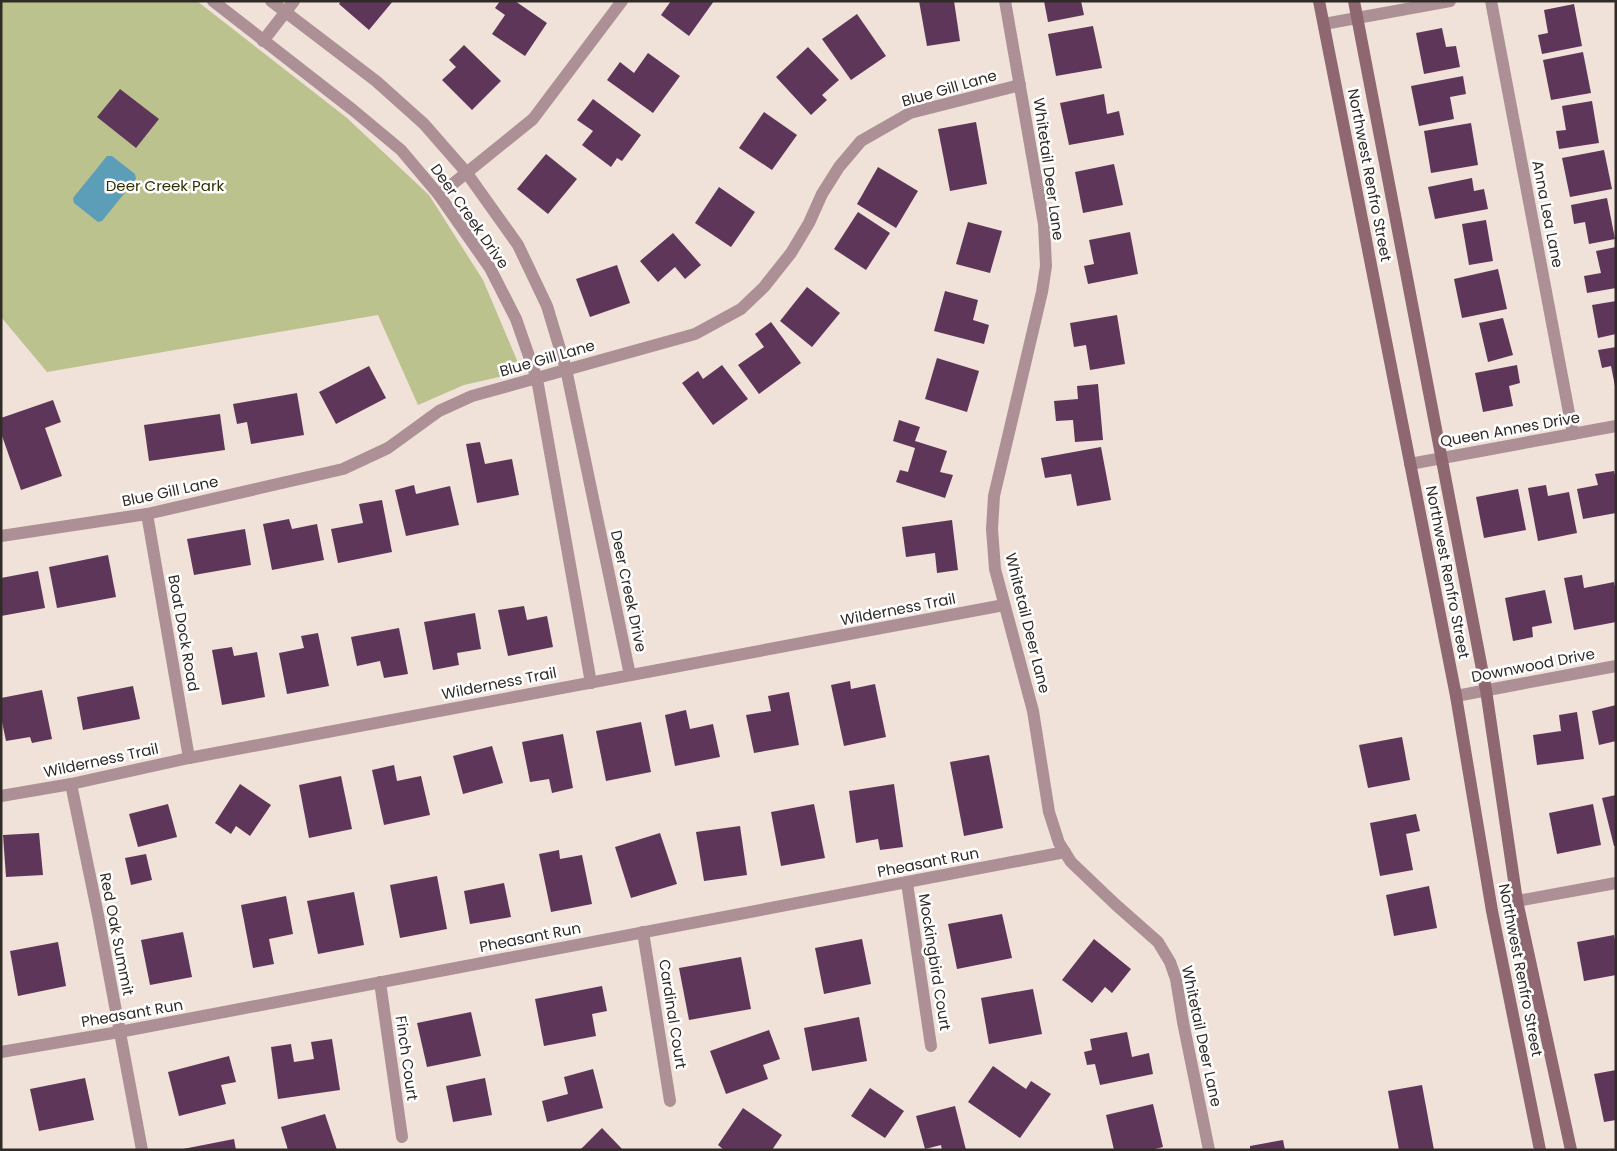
<svg xmlns="http://www.w3.org/2000/svg" width="1617" height="1151" font-family="Poppins,sans-serif">
  <style>
    .green { fill: #bcc28e }
    .water { fill: #5c9db7 }
    .building { fill: #5e3659 }
    .lines { fill: none; stroke-linecap: round; stroke-linejoin: round }
    .street { stroke: #ac9096; stroke-width: 12 }
    .secondary { stroke: #8e6771; stroke-width: 12 }
    .labels { text-anchor: middle; dominant-baseline: central; stroke-width: 5; stroke-linejoin: round; paint-order: stroke }
    .street-label { font-size: 15px; fill: #312b28; stroke: #fff }
    .park-label { font-size: 15px; fill: #2e3102; stroke: #fff }
  </style>
  <rect width="100%" height="100%" fill="#f1e2d9"/>
  <path class="green" d="M1,1H197L347,118L429,195L483,280L519,365L517,373L464,385L418,405L378,315L47,372L1,317Z"/>
  <path class="water" d="M107,156H112L135,174L136,179L102,221L98,222L74,203L73,198Z"/>
  <g class="building">
    <path d="M341,1H393L369,30L339,4Z"/>
    <path d="M500,1H515L547,23L525,56L492,34L505,15L495,8Z"/>
    <path d="M671,1H714L689,36L661,15Z"/>
    <path d="M919,1H954L960,41L927,46Z"/>
    <path d="M1044,1H1081L1084,15L1048,22Z"/>
    <path d="M1574,4L1582,46L1542,54L1538,35L1548,33L1544,10Z"/>
    <path d="M857,14L886,56L851,80L822,39Z"/>
    <path d="M1093,26L1102,68L1056,76L1048,34Z"/>
    <path d="M1442,28L1446,47L1456,46L1460,67L1424,74L1416,33Z"/>
    <path d="M464,45L501,81L472,110L442,80L456,67L449,60Z"/>
    <path d="M808,47L839,80L822,95L827,100L811,115L776,77Z"/>
    <path d="M1583,52L1591,93L1551,100L1543,60Z"/>
    <path d="M648,53L680,76L653,113L607,80L620,62L634,73Z"/>
    <path d="M1463,76L1466,94L1450,97L1454,119L1419,126L1411,86Z"/>
    <path d="M120,89L159,119L136,148L97,117Z"/>
    <path d="M1104,94L1107,114L1119,111L1124,135L1069,145L1060,103Z"/>
    <path d="M593,99L641,135L622,161L617,158L611,167L582,145L593,131L577,120Z"/>
    <path d="M1592,101L1599,143L1559,149L1556,131L1566,130L1562,106Z"/>
    <path d="M764,112L797,135L772,170L739,148Z"/>
    <path d="M976,122L987,184L950,191L938,129Z"/>
    <path d="M1471,123L1478,165L1431,173L1424,131Z"/>
    <path d="M1604,150L1612,189L1570,197L1562,158Z"/>
    <path d="M546,154L577,179L548,214L517,189Z"/>
    <path d="M1114,164L1123,205L1083,213L1075,172Z"/>
    <path d="M878,167L918,191L896,228L857,204Z"/>
    <path d="M1472,178L1474,191L1484,189L1488,209L1435,219L1428,187Z"/>
    <path d="M719,187L755,212L731,247L695,223Z"/>
    <path d="M1607,198L1615,239L1589,244L1585,222L1574,224L1571,205Z"/>
    <path d="M858,212L890,233L866,270L834,249Z"/>
    <path d="M1486,220L1493,261L1469,265L1462,224Z"/>
    <path d="M968,222L1002,231L990,273L956,264Z"/>
    <path d="M1130,232L1138,274L1088,284L1084,266L1094,264L1089,240Z"/>
    <path d="M673,233L701,265L685,279L675,267L658,282L640,261Z"/>
    <path d="M1616,247V288L1587,293L1584,276L1601,273L1596,251Z"/>
    <path d="M617,265L630,303L590,317L576,279Z"/>
    <path d="M1498,269L1507,309L1462,318L1454,279Z"/>
    <path d="M807,287L840,313L812,347L780,321Z"/>
    <path d="M945,291L978,300L973,320L989,325L984,344L934,331Z"/>
    <path d="M1616,301V334L1598,338L1592,305Z"/>
    <path d="M1117,315L1125,364L1090,370L1086,345L1074,347L1070,323Z"/>
    <path d="M1503,318L1513,355L1488,362L1479,323Z"/>
    <path d="M771,322L801,363L759,394L738,365L764,347L755,334Z"/>
    <path d="M1616,347V386H1615L1611,366L1602,368L1598,350Z"/>
    <path d="M937,358L979,371L967,412L925,399Z"/>
    <path d="M722,365L748,399L713,425L682,383L698,371L703,379Z"/>
    <path d="M1517,365L1520,383L1509,386L1513,406L1483,412L1475,373Z"/>
    <path d="M369,366L386,398L336,424L319,392Z"/>
    <path d="M1098,384L1103,440L1075,442L1073,420L1056,421L1054,401L1078,399L1077,386Z"/>
    <path d="M297,393L304,435L251,444L247,422L237,424L233,404Z"/>
    <path d="M53,400L61,422L45,428L62,476L21,490L1,433V418Z"/>
    <path d="M220,414L225,450L149,461L144,425Z"/>
    <path d="M899,420L920,427L915,441L947,451L940,472L953,475L945,498L896,482L900,470L908,472L915,448L893,441Z"/>
    <path d="M480,442L485,464L512,459L519,495L477,503L466,444Z"/>
    <path d="M1101,447L1111,500L1077,506L1071,474L1045,478L1041,458Z"/>
    <path d="M1614,471L1616,480V513L1583,519L1577,489L1598,485L1595,474Z"/>
    <path d="M414,485L416,494L450,486L459,525L406,536L395,490Z"/>
    <path d="M1546,485L1548,496L1569,492L1577,533L1538,541L1528,488Z"/>
    <path d="M1518,489L1526,530L1484,538L1476,497Z"/>
    <path d="M382,500L392,552L338,563L331,529L363,523L359,504Z"/>
    <path d="M289,519L292,529L317,524L324,560L272,570L263,524Z"/>
    <path d="M952,520L958,570L937,573L935,553L906,557L902,527Z"/>
    <path d="M245,529L251,565L194,575L187,539Z"/>
    <path d="M108,555L116,597L57,608L49,567Z"/>
    <path d="M38,571L45,608L1,616V578Z"/>
    <path d="M1582,575L1584,588L1614,582L1616,592V622L1574,630L1564,578Z"/>
    <path d="M1545,590L1552,623L1532,627L1533,637L1513,641L1505,598Z"/>
    <path d="M524,606L527,620L547,616L553,647L508,656L498,610Z"/>
    <path d="M475,613L481,649L457,653L459,665L433,670L424,622Z"/>
    <path d="M399,628L408,674L384,678L380,661L357,666L351,637Z"/>
    <path d="M318,633L329,686L287,694L279,653L304,648L301,636Z"/>
    <path d="M232,647L234,656L257,652L265,697L222,705L212,650Z"/>
    <path d="M850,681L851,689L875,684L886,737L844,746L831,685Z"/>
    <path d="M133,686L140,719L83,730L77,697Z"/>
    <path d="M42,690L52,739L32,743L30,737L6,741L1,717V698Z"/>
    <path d="M789,692L799,745L754,753L746,715L771,711L768,696Z"/>
    <path d="M1616,705V741L1599,745L1592,711Z"/>
    <path d="M686,710L690,729L713,724L720,757L675,766L665,715Z"/>
    <path d="M1577,712L1584,759L1537,765L1533,735L1561,731L1559,715Z"/>
    <path d="M641,722L651,772L606,781L596,731Z"/>
    <path d="M563,734L573,788L552,793L549,779L530,782L522,742Z"/>
    <path d="M1402,737L1410,780L1368,788L1359,745Z"/>
    <path d="M492,746L503,783L463,794L453,756Z"/>
    <path d="M989,755L1003,828L964,836L950,762Z"/>
    <path d="M394,765L397,781L421,776L430,815L384,825L372,770Z"/>
    <path d="M341,776L352,829L309,838L299,785Z"/>
    <path d="M240,784L271,805L250,836L236,826L231,834L215,823Z"/>
    <path d="M894,784L903,847L880,850L878,839L856,843L849,791Z"/>
    <path d="M1616,795V846H1614L1602,798Z"/>
    <path d="M168,804L177,837L138,847L129,814Z"/>
    <path d="M814,804L825,858L781,866L771,812Z"/>
    <path d="M1593,804L1601,845L1557,854L1549,813Z"/>
    <path d="M1416,814L1420,831L1406,834L1413,870L1380,876L1370,823Z"/>
    <path d="M740,826L747,875L704,881L696,832Z"/>
    <path d="M39,833L43,875L6,877L3,835Z"/>
    <path d="M660,833L677,884L631,898L615,847Z"/>
    <path d="M559,850L560,859L582,855L592,904L551,912L539,854Z"/>
    <path d="M146,854L152,880L131,885L125,858Z"/>
    <path d="M437,876L447,929L400,938L390,885Z"/>
    <path d="M504,883L511,917L470,924L464,891Z"/>
    <path d="M1429,886L1437,928L1394,936L1386,895Z"/>
    <path d="M354,892L364,945L318,954L307,901Z"/>
    <path d="M286,896L293,934L269,939L274,964L253,968L241,905Z"/>
    <path d="M1002,914L1012,958L957,969L948,924Z"/>
    <path d="M183,932L192,977L150,985L141,940Z"/>
    <path d="M1614,935L1616,945V975L1584,981L1577,942Z"/>
    <path d="M862,939L871,984L824,994L815,948Z"/>
    <path d="M1094,939L1131,969L1112,993L1105,987L1092,1003L1062,980Z"/>
    <path d="M58,942L66,986L18,996L10,951Z"/>
    <path d="M741,957L751,1009L689,1020L679,968Z"/>
    <path d="M602,986L607,1011L592,1014L596,1036L544,1046L535,999Z"/>
    <path d="M1033,989L1042,1034L989,1044L981,998Z"/>
    <path d="M471,1012L481,1056L427,1067L417,1023Z"/>
    <path d="M859,1017L867,1061L812,1071L804,1028Z"/>
    <path d="M769,1030L780,1059L763,1065L768,1079L726,1094L710,1051Z"/>
    <path d="M1127,1032L1132,1057L1149,1053L1153,1074L1100,1085L1095,1064L1087,1065L1084,1052L1092,1050L1090,1039Z"/>
    <path d="M332,1039L340,1090L278,1099L271,1047L291,1044L294,1062L314,1059L311,1042Z"/>
    <path d="M229,1056L236,1082L221,1085L226,1104L179,1116L168,1072Z"/>
    <path d="M993,1066L1026,1089L1031,1081L1051,1094L1020,1138L968,1102Z"/>
    <path d="M593,1069L603,1108L547,1122L542,1101L568,1094L564,1077Z"/>
    <path d="M1616,1070V1120L1604,1122L1594,1074Z"/>
    <path d="M85,1078L94,1120L39,1131L30,1089Z"/>
    <path d="M485,1078L492,1115L453,1122L446,1086Z"/>
    <path d="M1422,1085L1434,1150H1399L1388,1091Z"/>
    <path d="M870,1088L904,1111L885,1138L851,1116Z"/>
    <path d="M1153,1104L1163,1147L1151,1150H1114L1106,1115Z"/>
    <path d="M955,1106L966,1150H942L941,1145L925,1149L916,1116Z"/>
    <path d="M743,1108L782,1135L772,1150H724L718,1145Z"/>
    <path d="M325,1114L337,1150H288L281,1127Z"/>
    <path d="M602,1128L623,1150H580Z"/>
    <path d="M234,1139L236,1150H183V1149Z"/>
    <path d="M1283,1140L1285,1150H1250V1146Z"/>
  </g>
  <g class="lines">
    <g class="street">
      <path d="M213,1L353,110L401,150L439,195L490,268L516,319L537,379L591,683"/>
      <path d="M271,1L376,81L424,124L466,172L518,245L547,306L566,369L630,675"/>
      <path d="M1005,1L1044,224L1046,266L1042,292L994,496L992,529L995,569L1033,711L1049,812L1059,843L1071,862L1115,904L1158,942L1170,962L1176,979L1183,1022L1209,1150"/>
      <path d="M1491,1L1573,434"/>
      <path d="M1324,24L1450,1"/>
      <path d="M263,41L294,1"/>
      <path d="M439,195L533,119L622,1"/>
      <path d="M1410,464L1616,426"/>
      <path d="M147,514L189,758"/>
      <path d="M1,536L147,514L343,469L388,448L439,411L472,396L695,334L741,309L764,287L791,253L809,223L822,194L839,167L861,141L910,113L1020,85"/>
      <path d="M1456,696L1616,666"/>
      <path d="M71,784L98,915L142,1150"/>
      <path d="M1,796L71,784L189,758L1004,605"/>
      <path d="M907,883L931,1046"/>
      <path d="M1517,901L1616,883"/>
      <path d="M643,932L670,1101"/>
      <path d="M380,982L402,1137"/>
      <path d="M1,1052L119,1032L1065,852"/>
    </g>
    <g class="secondary">
      <path d="M1319,1L1456,696L1492,911L1540,1150"/>
      <path d="M1354,1L1486,690L1517,901L1571,1150"/>
    </g>
  </g>
  <g class="labels">
    <g class="street-label">
      <text transform="translate(949 88) rotate(-16)">Blue Gill Lane</text>
      <text transform="translate(1049 169) rotate(82)">Whitetail Deer Lane</text>
      <text transform="translate(1370 175) rotate(79)">Northwest Renfro Street</text>
      <text transform="translate(1548 214) rotate(79)">Anna Lea Lane</text>
      <text transform="translate(470 216) rotate(55)">Deer Creek Drive</text>
      <text transform="translate(547 358) rotate(-16)">Blue Gill Lane</text>
      <text transform="translate(1510 429) rotate(-10)">Queen Annes Drive</text>
      <text transform="translate(170 491) rotate(-12)">Blue Gill Lane</text>
      <text transform="translate(1448 572) rotate(79)">Northwest Renfro Street</text>
      <text transform="translate(629 591) rotate(78)">Deer Creek Drive</text>
      <text transform="translate(898 609) rotate(-11)">Wilderness Trail</text>
      <text transform="translate(1028 623) rotate(76)">Whitetail Deer Lane</text>
      <text transform="translate(184 633) rotate(80)">Boat Dock Road</text>
      <text transform="translate(1533 665) rotate(-11)">Downwood Drive</text>
      <text transform="translate(499 683) rotate(-11)">Wilderness Trail</text>
      <text transform="translate(101 760) rotate(-12)">Wilderness Trail</text>
      <text transform="translate(928 862) rotate(-11)">Pheasant Run</text>
      <text transform="translate(117 934) rotate(79)">Red Oak Summit</text>
      <text transform="translate(530 937) rotate(-11)">Pheasant Run</text>
      <text transform="translate(935 962) rotate(81)">Mockingbird Court</text>
      <text transform="translate(1521 970) rotate(79)">Northwest Renfro Street</text>
      <text transform="translate(132 1013) rotate(-10)">Pheasant Run</text>
      <text transform="translate(673 1014) rotate(81)">Cardinal Court</text>
      <text transform="translate(1202 1036) rotate(78)">Whitetail Deer Lane</text>
      <text transform="translate(407 1058) rotate(82)">Finch Court</text>
    </g>
    <g class="park-label">
      <text x="165" y="185">Deer Creek Park</text>
    </g>
  </g>
  <rect width="1617" height="1151" fill="none" stroke="#312b28" stroke-width="5"/>
</svg>
